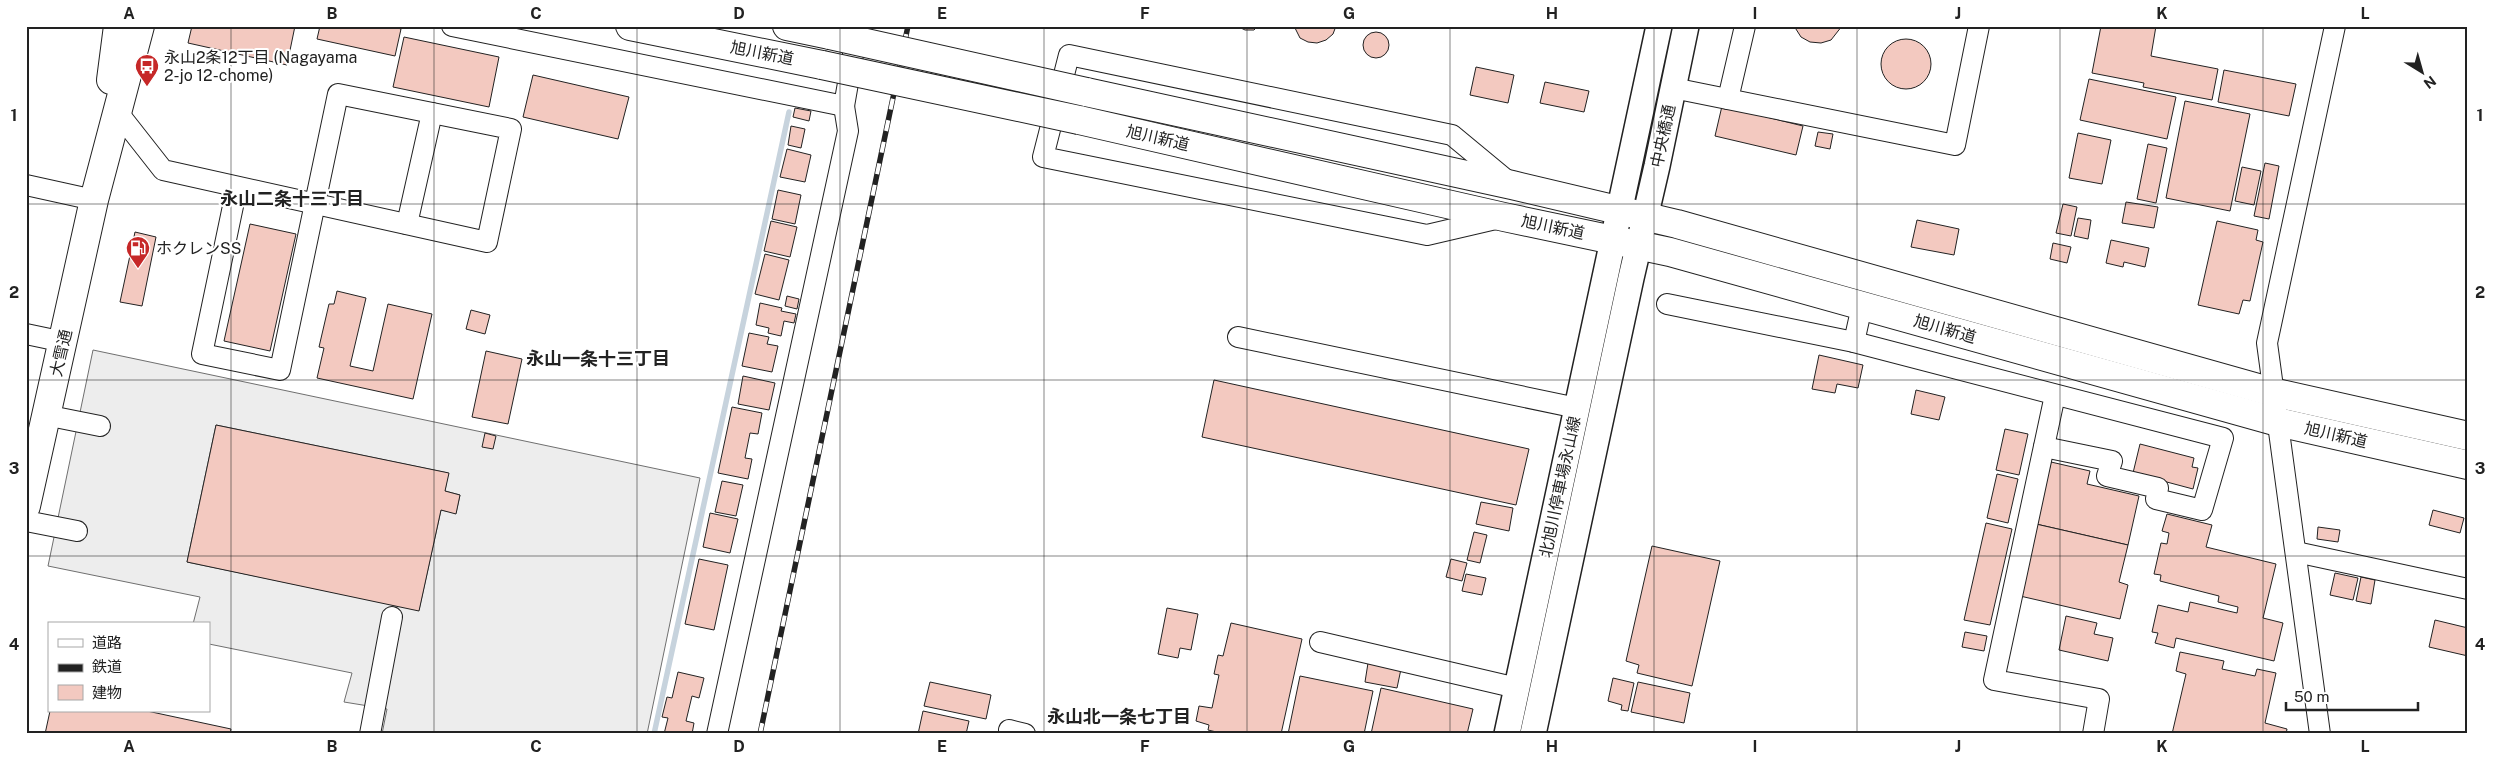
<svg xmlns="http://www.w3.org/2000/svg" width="2494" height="760" font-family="'Public Sans','Noto Sans JP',sans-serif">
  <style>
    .parking { fill: #ededed; stroke: #6f6f6f; fill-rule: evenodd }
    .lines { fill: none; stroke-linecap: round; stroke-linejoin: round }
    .stream { stroke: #c7d3dd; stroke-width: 5.5 }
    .building { fill: #f3c9c0; stroke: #222 }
    .minor-casing { stroke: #222; stroke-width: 22 }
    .major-casing { stroke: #222; stroke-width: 28 }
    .highway-casing { stroke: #222; stroke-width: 30 }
    .minor { stroke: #fff; stroke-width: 20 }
    .major { stroke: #fff; stroke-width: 25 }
    .highway { stroke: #fff; stroke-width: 28 }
    .rail-casing { stroke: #222; stroke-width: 5.5 }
    .rail { stroke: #fff; stroke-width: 4; stroke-dasharray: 11; stroke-linecap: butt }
    .highway-bridge-casing { stroke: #222; stroke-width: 30; stroke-linecap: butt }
    .highway-bridge { stroke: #fff; stroke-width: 28 }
    .grid { fill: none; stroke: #222; stroke-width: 1; stroke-opacity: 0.55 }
    .labels { text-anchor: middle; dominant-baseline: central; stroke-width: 4; stroke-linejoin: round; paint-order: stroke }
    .street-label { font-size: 16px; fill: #222; stroke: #fff }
    .poi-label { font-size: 16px; fill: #222; stroke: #fff; text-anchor: start }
    .neighbourhood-label { font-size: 18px; font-weight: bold; fill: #222; stroke: #fff }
    .neatline { fill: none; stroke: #222; stroke-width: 2 }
    .grid-label { font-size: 16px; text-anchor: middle; font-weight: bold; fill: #222 }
  </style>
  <rect width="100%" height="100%" fill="#fff"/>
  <path class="parking" d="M93,350L700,478L647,734H382L387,709L344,702L352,673L209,644V624H193L200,597L48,566ZM216,425L448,473L445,491L460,495L456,513L441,510L419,610L187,562Z"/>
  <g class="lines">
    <path class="stream" d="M654,734L789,112"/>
  </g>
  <g class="building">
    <path d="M192,26H295L287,65L188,43Z"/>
    <path d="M320,26H391L401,29L395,56L317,39Z"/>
    <path d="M1237,26H1258L1254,30H1245Z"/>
    <path d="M1294,26H1336L1333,34L1326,40L1317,43L1308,42L1300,38Z"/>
    <path d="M1794,26H1842L1831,40L1821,43L1810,42L1801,37Z"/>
    <path d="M2101,26H2156L2151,56L2218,69L2212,100L2143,87L2144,83L2092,73Z"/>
    <circle cx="1376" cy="45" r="13"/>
    <path d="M404,37L499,57L489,107L393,87Z"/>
    <circle cx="1906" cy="64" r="25"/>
    <path d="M1476,67L1514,75L1508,103L1470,95Z"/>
    <path d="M2224,70L2296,84L2289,116L2218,102Z"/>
    <path d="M533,75L629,97L618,139L523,117Z"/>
    <path d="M2089,79L2176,97L2167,139L2080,120Z"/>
    <path d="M1545,82L1589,91L1584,112L1540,103Z"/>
    <path d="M2185,101L2250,114L2230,211L2166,198Z"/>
    <path d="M1722,106L1803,126L1796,155L1715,136Z"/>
    <path d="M795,108L811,111L809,121L793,117Z"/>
    <path d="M791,126L805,129L801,148L788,145Z"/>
    <path d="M1818,132L1833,134L1830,149L1815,146Z"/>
    <path d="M2078,133L2111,140L2102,184L2069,178Z"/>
    <path d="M2148,144L2167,148L2156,203L2137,199Z"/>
    <path d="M787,149L811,155L805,182L780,177Z"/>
    <path d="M2265,163L2279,166L2269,219L2254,216Z"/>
    <path d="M2242,167L2261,171L2254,205L2235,201Z"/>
    <path d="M778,190L801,195L795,224L772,219Z"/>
    <path d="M2126,202L2158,207L2154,228L2122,223Z"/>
    <path d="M2063,204L2077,207L2071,236L2056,233Z"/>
    <path d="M2078,218L2091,220L2088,239L2074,236Z"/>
    <path d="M1917,220L1959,229L1954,255L1911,247Z"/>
    <path d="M771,221L797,227L790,257L764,251Z"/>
    <path d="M2217,221L2258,230L2256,240L2263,242L2250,301L2243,300L2239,314L2198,305Z"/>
    <path d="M250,224L296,234L270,351L224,341Z"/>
    <path d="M135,232L156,237L142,306L120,302Z"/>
    <path d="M2111,240L2149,248L2145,267L2124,262L2123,267L2106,263Z"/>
    <path d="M2053,243L2071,247L2067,263L2050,259Z"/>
    <path d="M765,254L789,260L779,300L755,294Z"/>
    <path d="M337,291L366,298L350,366L373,371L388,304L432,314L413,399L317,378L324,348L319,347L329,304H334Z"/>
    <path d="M787,296L799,299L797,309L785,306Z"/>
    <path d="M760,303L782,308L781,311L796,314L794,323L784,321L781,336L768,333L769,328L756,325Z"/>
    <path d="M471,310L490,315L485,334L466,329Z"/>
    <path d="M749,333L769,337L767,344L778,346L772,372L742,366Z"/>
    <path d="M486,351L522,359L508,424L472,417Z"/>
    <path d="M1819,355L1863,365L1858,388L1837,384L1835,393L1812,389Z"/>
    <path d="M743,376L775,383L769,410L738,404Z"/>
    <path d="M1214,380L1529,449L1516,505L1202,437Z"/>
    <path d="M1916,390L1945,397L1939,420L1911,414Z"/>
    <path d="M732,407L762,413L758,434L750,433L745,458L752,459L748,479L718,473Z"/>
    <path d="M216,425L449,473L445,491L460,495L456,514L441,510L419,611L187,562Z"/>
    <path d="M2005,429L2028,434L2019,475L1996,470Z"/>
    <path d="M485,433L496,436L493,449L482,447Z"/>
    <path d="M2140,444L2194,458L2192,467L2198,468L2193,489L2133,473Z"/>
    <path d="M2051,462L2090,471L2087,484L2139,496L2128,545L2036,524Z"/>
    <path d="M1997,474L2018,479L2008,523L1987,518Z"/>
    <path d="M722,481L743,485L736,516L715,512Z"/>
    <path d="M1481,502L1513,508L1509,531L1476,524Z"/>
    <path d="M2433,510L2464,518L2460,533L2429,525Z"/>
    <path d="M710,513L738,519L730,553L703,547Z"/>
    <path d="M2167,514L2212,525L2206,547L2276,564L2263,618L2283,623L2274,661L2176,638L2174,648L2155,643L2158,633L2152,632L2158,605L2188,612L2190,602L2237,613L2238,607L2218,602L2219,596L2160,581L2161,575L2154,574L2161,543L2167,544L2169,533L2162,531Z"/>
    <path d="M1986,523L2012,529L1990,625L1964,620Z"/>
    <path d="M2036,524L2128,545L2119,582L2128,585L2120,619L2020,596Z"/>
    <path d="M2318,527L2340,530L2338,542L2317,539Z"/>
    <path d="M1474,532L1487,535L1480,563L1467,560Z"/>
    <path d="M1652,546L1720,561L1692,686L1637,673L1639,665L1626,661Z"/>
    <path d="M699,559L728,565L714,630L685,624Z"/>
    <path d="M1451,559L1467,563L1462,581L1446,577Z"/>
    <path d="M2335,573L2358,578L2353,600L2330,595Z"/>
    <path d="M1466,574L1486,578L1482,595L1462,591Z"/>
    <path d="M2361,577L2375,580L2371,604L2356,601Z"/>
    <path d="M1167,608L1198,614L1191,650L1180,648L1178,658L1158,654Z"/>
    <path d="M2066,616L2097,623L2094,634L2113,638L2108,661L2059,650Z"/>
    <path d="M2435,620L2468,628V656L2429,647Z"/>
    <path d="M1231,623L1302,639L1281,734H1225L1208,730L1209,725L1196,721L1199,706L1212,708L1219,675L1214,674L1218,655L1223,656Z"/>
    <path d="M1965,632L1987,636L1984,651L1962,647Z"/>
    <path d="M2180,652L2224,661L2222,669L2255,676L2257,669L2276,673L2265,723L2287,729L2286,734H2172L2186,674L2176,671Z"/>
    <path d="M1368,663L1401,669L1397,688L1365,682Z"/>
    <path d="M678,672L704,678L699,698L692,696L686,721L694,723L692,734H664L668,718L662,717L667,697L672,698Z"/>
    <path d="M1300,676L1373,691L1364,734H1288Z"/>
    <path d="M1613,678L1634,683L1628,711L1621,710L1622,705L1608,701Z"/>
    <path d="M930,682L991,695L986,719L924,706Z"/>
    <path d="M1638,682L1690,693L1684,723L1631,712Z"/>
    <path d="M1381,688L1473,709L1467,734H1371Z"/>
    <path d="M50,711H147L231,729L230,734H45Z"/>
    <path d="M923,711L969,721L966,734H918Z"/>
  </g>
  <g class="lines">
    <g class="minor-casing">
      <g id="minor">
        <path d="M452,26L844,106L858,26"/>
        <path d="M1673,88L1955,145L1979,26"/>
        <path d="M1728,99L1745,26"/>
        <path d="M119,114L163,170L487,242L511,129L338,94L280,370L202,354L237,187"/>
        <path d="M26,185L94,200"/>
        <path d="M1500,218L1427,235L1043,157L1069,55L1452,135L1510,183"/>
        <path d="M407,224L432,113"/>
        <path d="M1667,304L1854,342L2223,438L2202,510L2156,499L2158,488L2107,476L2112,461L2044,447"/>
        <path d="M26,334L64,342"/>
        <path d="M1238,337L1577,408"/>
        <path d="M1854,342L1862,306"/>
        <path d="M2055,395L1994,680L2099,699L2093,734"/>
        <path d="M45,415L100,426"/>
        <path d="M26,521L77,531"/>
        <path d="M2296,552L2468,589"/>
        <path d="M1320,642L1517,688"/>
        <path d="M1009,730L1025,734"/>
        <path d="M370,734L392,617"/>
        <path d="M717,734L848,131L844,106"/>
        <path d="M2320,734L2267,343L2335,26"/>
      </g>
    </g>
    <g class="major-casing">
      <g id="major">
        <path d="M1507,734L1659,26"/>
        <path d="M1533,734L1631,278L1657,166L1686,26"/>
      </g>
    </g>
    <g class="highway-casing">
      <g id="highway">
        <path d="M630,26L822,65"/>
        <path d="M787,26L830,35"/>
        <path d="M111,80L118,26"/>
        <path d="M1086,92L1512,185L1677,224L2272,392L2468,436"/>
        <path d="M1079,120L1504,217L1670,252L2278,422L2468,465"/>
        <path d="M26,506L94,200L140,26"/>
      </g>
    </g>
    <use href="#minor" class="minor"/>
    <use href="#major" class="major"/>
    <use href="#highway" class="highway"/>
    <g class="rail-casing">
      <path id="rail" d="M760,734L908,26"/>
    </g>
    <use href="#rail" class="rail"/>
    <g class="highway-bridge-casing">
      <g id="highway-bridge">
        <path d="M830,35L1086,92"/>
        <path d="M822,65L1079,120"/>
      </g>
    </g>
    <use href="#highway-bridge" class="highway-bridge"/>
  </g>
  <path class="grid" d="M231,26V734M434,26V734M637,26V734M840,26V734M1044,26V734M1247,26V734M1450,26V734M1654,26V734M1857,26V734M2060,26V734M2263,26V734M26,204H2468M26,380H2468M26,556H2468"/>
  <defs>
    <g id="bus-pin" transform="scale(1.25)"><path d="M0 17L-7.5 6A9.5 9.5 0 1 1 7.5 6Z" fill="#c62828" stroke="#fff"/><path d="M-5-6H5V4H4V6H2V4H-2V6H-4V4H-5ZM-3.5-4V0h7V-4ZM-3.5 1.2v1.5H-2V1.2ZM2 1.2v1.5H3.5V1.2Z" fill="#fff"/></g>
    <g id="fuel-pin" transform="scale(1.25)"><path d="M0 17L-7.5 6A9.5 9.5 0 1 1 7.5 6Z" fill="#c62828" stroke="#fff"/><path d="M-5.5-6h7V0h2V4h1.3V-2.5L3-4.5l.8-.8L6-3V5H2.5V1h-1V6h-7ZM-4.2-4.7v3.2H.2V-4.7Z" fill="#fff"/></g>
  </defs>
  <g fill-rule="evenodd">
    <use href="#bus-pin" x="147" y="66"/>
    <use href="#fuel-pin" x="138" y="248"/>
  </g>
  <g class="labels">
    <g class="street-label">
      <text transform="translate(762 53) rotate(11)">旭川新道</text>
      <text transform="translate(1663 136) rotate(-78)">中央橋通</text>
      <text transform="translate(1158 138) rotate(13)">旭川新道</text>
      <text transform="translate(1553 227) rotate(12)">旭川新道</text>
      <text transform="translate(1945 329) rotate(16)">旭川新道</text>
      <text transform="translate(61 353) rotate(-77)">大雪通</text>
      <text transform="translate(2336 435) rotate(13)">旭川新道</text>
      <text transform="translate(1560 487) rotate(-78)">北旭川停車場永山線</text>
    </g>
    <g class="poi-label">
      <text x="164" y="57">永山2条12丁目 (Nagayama<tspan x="164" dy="18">2-jo 12-chome)</tspan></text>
      <text x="156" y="248">ホクレンSS</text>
    </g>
    <g class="neighbourhood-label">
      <text x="292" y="198">永山二条十三丁目</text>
      <text x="598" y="358">永山一条十三丁目</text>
      <text x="1119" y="716">永山北一条七丁目</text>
    </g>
  </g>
  <rect width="2494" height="760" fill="none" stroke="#ffffff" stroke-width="55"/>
  <rect x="48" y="622" width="162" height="90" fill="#ffffff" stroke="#a7a7a7"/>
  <rect x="58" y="639" width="25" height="8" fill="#ffffff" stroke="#a7a7a7"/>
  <text x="92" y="648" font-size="15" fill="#222222">道路</text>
  <rect x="58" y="664" width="25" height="8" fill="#222222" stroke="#a7a7a7"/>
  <text x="92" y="672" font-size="15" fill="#222222">鉄道</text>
  <rect x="58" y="685" width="25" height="15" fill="#f3c9c0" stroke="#a7a7a7"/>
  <text x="92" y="698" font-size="15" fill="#222222">建物</text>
  <g transform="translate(2422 72) rotate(143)" stroke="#ffffff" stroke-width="4" paint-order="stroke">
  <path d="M0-4L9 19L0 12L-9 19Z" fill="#222222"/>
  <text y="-8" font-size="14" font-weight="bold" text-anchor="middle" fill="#222222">N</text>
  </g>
  <path d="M2286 702v8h132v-8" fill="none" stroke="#222222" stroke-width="2.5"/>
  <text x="2294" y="702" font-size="15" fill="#222222" stroke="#ffffff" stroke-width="4" paint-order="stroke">50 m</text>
  <rect x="28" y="28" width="2438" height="704" class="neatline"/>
  <g class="grid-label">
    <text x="129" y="19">A</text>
    <text x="332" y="19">B</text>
    <text x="536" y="19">C</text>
    <text x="739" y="19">D</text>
    <text x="942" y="19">E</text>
    <text x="1145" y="19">F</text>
    <text x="1349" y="19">G</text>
    <text x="1552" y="19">H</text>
    <text x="1755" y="19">I</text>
    <text x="1958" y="19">J</text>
    <text x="2162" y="19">K</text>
    <text x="2365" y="19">L</text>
    <text x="14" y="121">1</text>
    <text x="2480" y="121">1</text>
    <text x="14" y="298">2</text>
    <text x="2480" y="298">2</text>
    <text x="14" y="474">3</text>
    <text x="2480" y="474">3</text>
    <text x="14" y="650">4</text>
    <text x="2480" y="650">4</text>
    <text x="129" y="752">A</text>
    <text x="332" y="752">B</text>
    <text x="536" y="752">C</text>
    <text x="739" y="752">D</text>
    <text x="942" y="752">E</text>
    <text x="1145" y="752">F</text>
    <text x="1349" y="752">G</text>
    <text x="1552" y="752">H</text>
    <text x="1755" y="752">I</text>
    <text x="1958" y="752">J</text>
    <text x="2162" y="752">K</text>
    <text x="2365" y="752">L</text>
  </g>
</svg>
